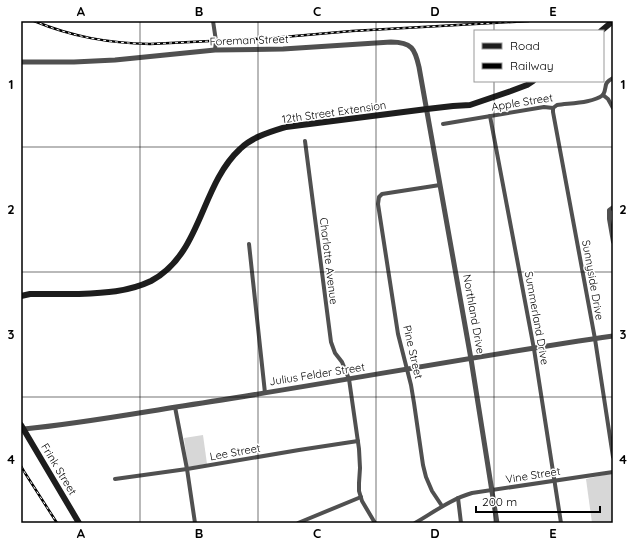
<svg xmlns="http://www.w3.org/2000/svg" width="634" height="544" font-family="Quicksand,sans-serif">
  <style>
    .green { fill: #d7d7d7 }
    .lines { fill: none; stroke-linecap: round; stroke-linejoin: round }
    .minor { stroke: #505050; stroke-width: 4 }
    .tertiary { stroke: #505050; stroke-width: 5 }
    .secondary { stroke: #1d1d1d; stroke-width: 6 }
    .rail-casing { stroke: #000; stroke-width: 2.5 }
    .rail { stroke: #fff; stroke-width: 1; stroke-dasharray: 3; stroke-linecap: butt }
    .grid { fill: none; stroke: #000; stroke-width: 1; stroke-opacity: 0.55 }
    .labels { text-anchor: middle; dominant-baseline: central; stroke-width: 3; stroke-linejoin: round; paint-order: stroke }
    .street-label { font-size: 11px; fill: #000; stroke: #fff }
    .neatline { fill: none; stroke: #000; stroke-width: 1.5 }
    .grid-label { font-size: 13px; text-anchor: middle; font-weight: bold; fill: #000 }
  </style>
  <rect width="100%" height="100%" fill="#fff"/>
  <g class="green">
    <path d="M203,435L207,464L188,467L184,438Z"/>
    <path d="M613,473V523H592L586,479Z"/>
  </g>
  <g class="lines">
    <g class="minor">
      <path d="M213,21L216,41L215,50"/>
      <path d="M603,95C608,86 602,84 613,78"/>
      <path d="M603,95L608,99L613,108"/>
      <path d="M553,108V112L595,339L613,457"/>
      <path d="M490,116L534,349L561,523"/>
      <path d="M443,124L544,107L553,108L557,105C570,103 593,103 603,95"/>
      <path d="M305,141L331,342L335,353L342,362L349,379L359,449L360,468L359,483V491L362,501L375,523"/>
      <path d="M440,185L382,194L379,197L378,204L398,334L411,385L414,403L423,465L426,477L432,491L442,506"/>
      <path d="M613,207L609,210V219L613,242"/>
      <path d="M249,244L265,393"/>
      <path d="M175,407L187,469L195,523"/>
      <path d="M115,479L187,469L299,450L358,441"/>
      <path d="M458,498L461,523"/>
      <path d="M298,523L361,497"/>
      <path d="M415,523C434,512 451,499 472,493L613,472"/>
    </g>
    <g class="tertiary">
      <path d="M21,62H74L115,60L215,50L283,49L391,42C412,42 415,49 419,67L471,359L497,523"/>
      <path d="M24,429C75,424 126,415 176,407C322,385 467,357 613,336"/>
    </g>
    <g class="secondary">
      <path d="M601,31L613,21"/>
      <path d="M21,296L30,294C47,294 63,294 79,294C104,293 128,292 151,281C202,254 200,186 240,149C252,137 270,132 286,127L427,109L453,106L470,105L511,91L527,85L533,81"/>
      <path d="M21,425L79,523"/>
    </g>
    <g class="rail-casing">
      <g id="rail">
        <path d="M34,21C73,37 108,43 150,44L272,38L352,31L529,21"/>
        <path d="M419,21H422"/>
        <path d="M21,466L25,473L57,523"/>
      </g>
    </g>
    <use href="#rail" class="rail"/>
  </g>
  <path class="grid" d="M140,21V523M258,21V523M376,21V523M494,21V31M494,81V523M21,147H613M21,272H613M21,397H613"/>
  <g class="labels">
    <g class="street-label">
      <text transform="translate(249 40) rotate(-2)">Foreman Street</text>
      <text transform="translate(522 102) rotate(-9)">Apple Street</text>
      <text transform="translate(334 112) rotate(-8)">12th Street Extension</text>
      <text transform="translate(329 261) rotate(83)">Charlotte Avenue</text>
      <text transform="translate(593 280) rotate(80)">Sunnyside Drive</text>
      <text transform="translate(474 314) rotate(80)">Northland Drive</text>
      <text transform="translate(537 318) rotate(80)">Summerland Drive</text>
      <text transform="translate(413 352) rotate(77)">Pine Street</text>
      <text transform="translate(317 374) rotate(-9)">Julius Felder Street</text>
      <text transform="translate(235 452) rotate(-10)">Lee Street</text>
      <text transform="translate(59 469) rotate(59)">Frink Street</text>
      <text transform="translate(533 475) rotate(-9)">Vine Street</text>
    </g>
  </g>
  <rect width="634" height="544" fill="none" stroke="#ffffff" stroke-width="44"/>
  <rect x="474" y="30" width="130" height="52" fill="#ffffff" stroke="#999999"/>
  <rect x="482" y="43" width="20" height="6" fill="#1d1d1d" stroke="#999999"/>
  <text x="510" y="50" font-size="12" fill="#000000">Road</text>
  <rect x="482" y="63" width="20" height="6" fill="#000000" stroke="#999999"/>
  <text x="510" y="70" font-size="12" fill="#000000">Railway</text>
  <path d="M476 506v6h124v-6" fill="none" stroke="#000000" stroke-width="2"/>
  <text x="482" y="506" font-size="12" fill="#000000" stroke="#ffffff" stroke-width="3" paint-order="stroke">200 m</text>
  <rect x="22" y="22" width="590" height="500" class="neatline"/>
  <g class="grid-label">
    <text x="81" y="16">A</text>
    <text x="199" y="16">B</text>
    <text x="317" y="16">C</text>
    <text x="435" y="16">D</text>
    <text x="553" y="16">E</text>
    <text x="11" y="89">1</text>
    <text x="623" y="89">1</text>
    <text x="11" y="214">2</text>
    <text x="623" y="214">2</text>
    <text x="11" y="339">3</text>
    <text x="623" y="339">3</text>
    <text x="11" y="464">4</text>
    <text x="623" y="464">4</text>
    <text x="81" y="538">A</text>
    <text x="199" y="538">B</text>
    <text x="317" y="538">C</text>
    <text x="435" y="538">D</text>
    <text x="553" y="538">E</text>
  </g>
</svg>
